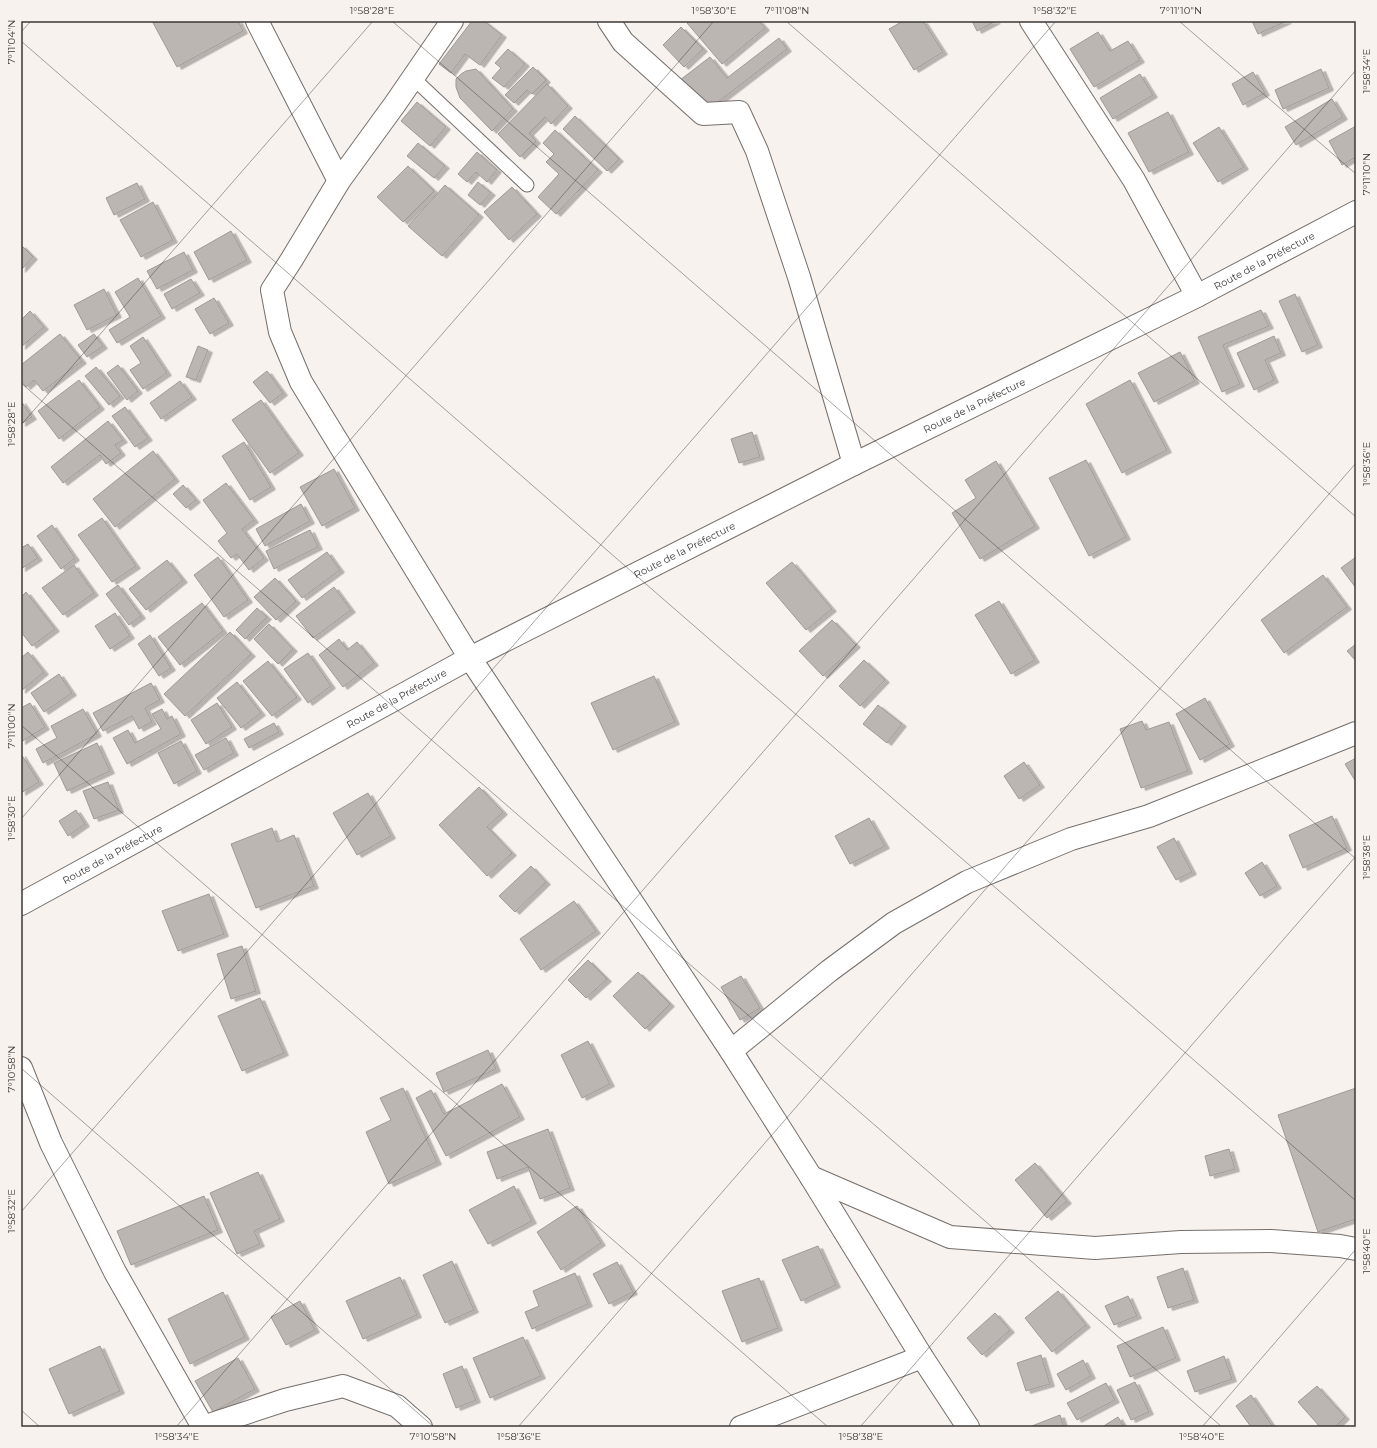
<svg xmlns="http://www.w3.org/2000/svg" width="1377" height="1448" font-family="Montserrat,sans-serif">
  <style>
    .building { fill: #bbb6b2; stroke: #9f9a96; filter: url(#shadow) }
    .lines { fill: none; stroke-linecap: round; stroke-linejoin: round }
    .service-casing { stroke: #746f6c; stroke-width: 15 }
    .minor-casing { stroke: #746f6c; stroke-width: 24 }
    .tertiary-casing { stroke: #746f6c; stroke-width: 24 }
    .service { stroke: #fff; stroke-width: 13 }
    .minor { stroke: #fff; stroke-width: 22 }
    .tertiary { stroke: #fff; stroke-width: 22 }
    .ticks { fill: none; stroke: #3a3836; stroke-width: 1; stroke-opacity: 0.45 }
    .labels { text-anchor: middle; dominant-baseline: central; stroke-width: 3; stroke-linejoin: round; paint-order: stroke }
    .street-label { font-size: 10px; fill: #3a3836; stroke: #f8f2ee }
    .neatline { fill: none; stroke: #3a3836; stroke-width: 1.5 }
    .ticks-label { font-size: 10px; text-anchor: middle; fill: #3a3836 }
  </style>
  <defs>
    <filter id="shadow"><feDropShadow dx="4.5" dy="2.5" stdDeviation="0" flood-color="#0004"/></filter>
  </defs>
  <rect width="100%" height="100%" fill="#f8f2ee"/>
  <g class="building">
    <path d="M152,21H238L243,31L177,67Z"/>
    <path d="M472,21H484L502,35L480,65L465,54L451,73L439,64Z"/>
    <path d="M689,21H759L765,28L722,64L687,23Z"/>
    <path d="M903,21H923L943,52L914,70L889,29Z"/>
    <path d="M972,21H996L977,31Z"/>
    <path d="M1252,21H1287L1258,34Z"/>
    <path d="M681,27L703,49L684,67L663,45Z"/>
    <path d="M1098,32L1110,51L1128,41L1140,60L1094,87L1070,49Z"/>
    <path d="M779,38L787,49L705,112L680,80L710,57L727,78Z"/>
    <path d="M508,49L525,64L504,87L492,78L501,68L495,63Z"/>
    <path d="M533,67L546,80L532,94L527,90L514,103L505,95Z"/>
    <path d="M476,69L513,109L492,131L460,98L456,87V79L461,74L466,71Z"/>
    <path d="M1321,69L1329,88L1283,109L1275,90Z"/>
    <path d="M1253,72L1265,93L1243,105L1232,84Z"/>
    <path d="M1140,74L1153,95L1113,119L1100,98Z"/>
    <path d="M547,84L568,106L551,124L545,117L529,133L536,141L520,157L498,134Z"/>
    <path d="M1332,99L1343,117L1296,145L1285,127Z"/>
    <path d="M417,102L446,127L430,146L401,121Z"/>
    <path d="M1168,112L1189,152L1149,172L1128,133Z"/>
    <path d="M575,116L619,159L607,171L563,129Z"/>
    <path d="M1356,126V157L1342,165L1329,141Z"/>
    <path d="M1219,127L1244,167L1218,182L1193,143Z"/>
    <path d="M555,130L598,170L556,214L538,197L559,174L546,162L554,154L543,143Z"/>
    <path d="M418,143L445,166L434,178L407,156Z"/>
    <path d="M477,152L497,170L487,182L476,172L467,182L458,174Z"/>
    <path d="M408,166L434,191L403,222L377,197Z"/>
    <path d="M478,182L491,193L480,205L468,195Z"/>
    <path d="M137,183L145,199L114,215L106,198Z"/>
    <path d="M445,185L479,215L442,256L408,226Z"/>
    <path d="M512,187L537,214L509,240L484,212Z"/>
    <path d="M153,202L173,240L141,257L120,220Z"/>
    <path d="M231,231L247,260L209,280L194,252Z"/>
    <path d="M21,245L33,257L21,270Z"/>
    <path d="M184,252L193,270L157,289L147,271Z"/>
    <path d="M138,278L161,316L117,343L109,330L130,317L115,292Z"/>
    <path d="M191,279L200,293L172,309L164,294Z"/>
    <path d="M104,289L117,315L87,330L74,305Z"/>
    <path d="M1295,294L1318,345L1302,352L1279,301Z"/>
    <path d="M214,298L229,323L210,334L195,309Z"/>
    <path d="M1261,310L1269,326L1223,345L1240,384L1222,392L1198,337Z"/>
    <path d="M30,311L44,327L21,347V320Z"/>
    <path d="M60,334L82,361L43,391L34,380L26,387L21,381V365Z"/>
    <path d="M94,334L103,346L87,357L78,345Z"/>
    <path d="M1274,336L1281,353L1265,360L1274,380L1254,390L1237,353Z"/>
    <path d="M143,337L167,373L143,389L130,370L141,363L130,346Z"/>
    <path d="M198,346L208,350L196,380L186,377Z"/>
    <path d="M1180,352L1195,381L1154,402L1138,373Z"/>
    <path d="M118,365L138,391L127,400L107,373Z"/>
    <path d="M96,367L120,396L109,405L85,376Z"/>
    <path d="M267,371L283,393L270,403L253,382Z"/>
    <path d="M79,380L100,407L59,439L38,411Z"/>
    <path d="M1130,380L1167,450L1122,473L1086,404Z"/>
    <path d="M180,381L192,397L161,419L150,403Z"/>
    <path d="M261,400L299,453L270,473L232,420Z"/>
    <path d="M21,401L32,417L21,424Z"/>
    <path d="M125,407L148,438L135,447L112,416Z"/>
    <path d="M108,421L123,440L115,445L121,453L106,464L100,455L63,483L51,467Z"/>
    <path d="M752,432L760,457L739,463L731,439Z"/>
    <path d="M244,442L271,487L250,500L222,456Z"/>
    <path d="M153,451L175,479L115,527L93,499Z"/>
    <path d="M1086,460L1126,537L1089,556L1049,478Z"/>
    <path d="M996,461L1035,526L980,559L952,513L976,498L965,480Z"/>
    <path d="M334,469L355,508L322,526L300,487Z"/>
    <path d="M226,483L254,520L242,529L264,558L249,570L237,554L231,558L218,541L227,533L203,500Z"/>
    <path d="M183,485L196,500L186,508L173,494Z"/>
    <path d="M301,504L310,521L265,546L256,529Z"/>
    <path d="M102,518L136,566L112,582L78,535Z"/>
    <path d="M52,525L75,558L61,569L37,536Z"/>
    <path d="M310,530L318,547L274,569L266,551Z"/>
    <path d="M28,544L38,558L21,569V548Z"/>
    <path d="M327,552L340,570L302,598L288,580Z"/>
    <path d="M218,557L248,600L224,617L194,575Z"/>
    <path d="M1356,557V588L1341,568Z"/>
    <path d="M167,560L183,580L146,610L129,589Z"/>
    <path d="M792,562L832,609L806,630L766,583Z"/>
    <path d="M74,565L94,593L63,615L42,588Z"/>
    <path d="M1323,575L1347,607L1284,653L1261,620Z"/>
    <path d="M275,578L296,601L276,620L254,597Z"/>
    <path d="M118,585L141,616L129,625L106,594Z"/>
    <path d="M334,587L351,610L313,638L296,616Z"/>
    <path d="M26,592L55,629L32,646L21,632V597Z"/>
    <path d="M999,601L1035,660L1011,674L975,615Z"/>
    <path d="M202,603L223,631L180,665L158,637Z"/>
    <path d="M257,608L267,617L245,639L236,630Z"/>
    <path d="M115,613L130,636L110,649L95,626Z"/>
    <path d="M832,620L856,645L823,676L799,651Z"/>
    <path d="M269,624L293,649L278,664L254,639Z"/>
    <path d="M230,632L251,654L185,716L164,694Z"/>
    <path d="M150,635L171,668L159,676L138,644Z"/>
    <path d="M339,639L347,650L357,642L374,663L343,687L319,655Z"/>
    <path d="M1356,644V661L1347,651Z"/>
    <path d="M28,652L44,672L21,691V658Z"/>
    <path d="M308,653L331,686L308,703L284,669Z"/>
    <path d="M864,660L885,680L860,706L839,686Z"/>
    <path d="M268,661L297,697L272,716L243,681Z"/>
    <path d="M59,674L72,693L44,712L31,693Z"/>
    <path d="M654,676L675,722L613,750L591,703Z"/>
    <path d="M237,682L261,713L241,728L217,698Z"/>
    <path d="M151,683L160,700L145,708L152,722L139,729L132,716L103,731L93,713Z"/>
    <path d="M1205,698L1230,744L1200,760L1176,714Z"/>
    <path d="M30,703L45,727L21,742V708Z"/>
    <path d="M217,703L232,727L206,744L191,720Z"/>
    <path d="M878,705L902,724L887,743L863,724Z"/>
    <path d="M83,709L97,734L43,763L36,749L57,738L51,726Z"/>
    <path d="M162,709L167,719L172,716L181,734L127,764L113,738L128,730L135,743L161,729L152,714Z"/>
    <path d="M1142,721L1146,730L1169,722L1188,771L1141,788L1120,729Z"/>
    <path d="M274,723L279,732L249,748L244,739Z"/>
    <path d="M226,738L234,753L204,770L195,755Z"/>
    <path d="M181,741L197,771L174,784L158,753Z"/>
    <path d="M97,743L110,771L67,791L54,763Z"/>
    <path d="M21,754L39,782L21,793Z"/>
    <path d="M1356,758V782L1345,764Z"/>
    <path d="M1024,762L1040,785L1019,799L1004,776Z"/>
    <path d="M108,782L119,810L94,819L83,791Z"/>
    <path d="M479,787L503,812L487,827L512,853L487,876L439,825Z"/>
    <path d="M368,793L391,836L357,855L333,813Z"/>
    <path d="M76,810L85,824L68,836L59,821Z"/>
    <path d="M1332,816L1347,848L1303,868L1289,835Z"/>
    <path d="M869,818L885,846L850,864L835,836Z"/>
    <path d="M272,828L277,842L294,835L314,886L256,908L231,844Z"/>
    <path d="M1174,838L1192,872L1176,880L1157,847Z"/>
    <path d="M1262,862L1277,886L1260,896L1245,873Z"/>
    <path d="M531,866L546,882L515,912L499,896Z"/>
    <path d="M209,894L224,934L178,951L162,911Z"/>
    <path d="M574,901L596,931L541,970L520,939Z"/>
    <path d="M242,946L256,991L231,999L217,954Z"/>
    <path d="M588,960L607,979L586,998L568,980Z"/>
    <path d="M638,972L670,1004L645,1029L613,996Z"/>
    <path d="M741,976L760,1008L740,1020L721,987Z"/>
    <path d="M260,998L284,1053L242,1071L218,1016Z"/>
    <path d="M588,1041L610,1084L582,1098L561,1055Z"/>
    <path d="M488,1050L496,1069L444,1092L436,1073Z"/>
    <path d="M502,1084L520,1117L446,1156L416,1098L431,1090L444,1114Z"/>
    <path d="M403,1088L437,1162L389,1184L366,1132L391,1120L380,1098Z"/>
    <path d="M1356,1088V1219L1318,1232L1278,1115Z"/>
    <path d="M548,1129L570,1188L540,1199L528,1167L497,1179L487,1152Z"/>
    <path d="M1229,1149L1235,1169L1210,1176L1205,1156Z"/>
    <path d="M1035,1163L1067,1201L1047,1218L1015,1180Z"/>
    <path d="M258,1172L280,1219L254,1231L260,1244L237,1254L210,1193Z"/>
    <path d="M514,1186L532,1221L488,1244L469,1210Z"/>
    <path d="M204,1196L218,1230L131,1265L117,1231Z"/>
    <path d="M577,1206L601,1243L561,1270L537,1232Z"/>
    <path d="M818,1246L836,1285L801,1301L782,1260Z"/>
    <path d="M452,1261L474,1310L445,1323L423,1275Z"/>
    <path d="M617,1262L633,1292L609,1304L593,1274Z"/>
    <path d="M1183,1268L1194,1300L1168,1308L1157,1277Z"/>
    <path d="M575,1273L588,1304L532,1329L525,1312L539,1306L533,1291Z"/>
    <path d="M400,1277L417,1315L363,1339L346,1301Z"/>
    <path d="M759,1278L778,1328L742,1342L722,1291Z"/>
    <path d="M1058,1291L1086,1325L1052,1352L1025,1318Z"/>
    <path d="M223,1292L245,1337L190,1364L168,1319Z"/>
    <path d="M1128,1296L1137,1316L1114,1325L1105,1306Z"/>
    <path d="M300,1301L315,1330L286,1345L271,1317Z"/>
    <path d="M995,1313L1010,1330L982,1355L967,1338Z"/>
    <path d="M1163,1327L1176,1358L1130,1377L1117,1346Z"/>
    <path d="M523,1337L541,1376L490,1398L473,1358Z"/>
    <path d="M100,1346L120,1391L69,1414L49,1369Z"/>
    <path d="M1041,1355L1050,1384L1026,1391L1017,1363Z"/>
    <path d="M1224,1356L1232,1379L1195,1392L1187,1371Z"/>
    <path d="M238,1358L255,1389L213,1412L195,1381Z"/>
    <path d="M1083,1360L1091,1376L1066,1390L1057,1374Z"/>
    <path d="M462,1366L476,1400L456,1408L443,1374Z"/>
    <path d="M1135,1382L1149,1412L1131,1420L1117,1390Z"/>
    <path d="M1106,1383L1115,1400L1077,1420L1067,1403Z"/>
    <path d="M1317,1386L1345,1417L1335,1427H1320L1298,1402Z"/>
    <path d="M1251,1395L1273,1427H1251L1236,1406Z"/>
    <path d="M1060,1415L1064,1427H1033L1032,1426Z"/>
    <path d="M1118,1417L1124,1427H1102Z"/>
  </g>
  <g class="lines">
    <g class="service-casing">
      <path id="service" d="M413,78L527,185"/>
    </g>
    <g class="minor-casing">
      <g id="minor">
        <path d="M257,21L339,181"/>
        <path d="M452,21L395,104L339,181L292,259L272,290L280,332L301,382L470,658L731,1051L811,1177L922,1357L968,1427"/>
        <path d="M609,21L623,42L703,114L739,112L757,151L799,277L854,464"/>
        <path d="M1031,21L1134,180L1197,296"/>
        <path d="M731,1051L829,971L894,923L967,882L1071,839L1149,816L1356,733"/>
        <path d="M21,1068L51,1143L115,1272L203,1427"/>
        <path d="M811,1177L950,1237L1095,1248L1181,1242L1271,1241L1340,1246L1356,1249"/>
        <path d="M203,1427L285,1400L343,1386L397,1406L421,1427"/>
        <path d="M741,1427L922,1357"/>
      </g>
    </g>
    <g class="tertiary-casing">
      <g id="tertiary">
        <path id="s1" d="M21,904L470,658L854,464L1197,296L1356,212"/>
      </g>
    </g>
    <use href="#service" class="service"/>
    <use href="#minor" class="minor"/>
    <use href="#tertiary" class="tertiary"/>
  </g>
  <path class="ticks" d="M392,21L1356,859M786,21L1356,517M1179,21L1356,174M21,32L31,21M21,41L1356,1201M21,383L1222,1427M21,425L373,21M21,725L828,1427M21,819L714,21M21,1068L434,1427M21,1212L1056,21M21,1410L40,1427M176,1427L1356,70M518,1427L1356,463M860,1427L1356,856M1202,1427L1356,1249"/>
  <g class="labels">
    <g class="street-label">
      <text stroke="none"><textPath href="#s1" startOffset="1400">Route de la Préfecture</textPath></text>
      <text stroke="none"><textPath href="#s1" startOffset="1076">Route de la Préfecture</textPath></text>
      <text stroke="none"><textPath href="#s1" startOffset="752">Route de la Préfecture</textPath></text>
      <text stroke="none"><textPath href="#s1" startOffset="428">Route de la Préfecture</textPath></text>
      <text stroke="none"><textPath href="#s1" startOffset="104">Route de la Préfecture</textPath></text>
    </g>
  </g>
  <rect width="1377" height="1448" fill="none" stroke="#f8f2ee" stroke-width="44"/>
  <rect x="22" y="22" width="1333" height="1404" class="neatline"/>
  <g class="ticks-label">
    <text x="372" y="14">1°58'28"E</text>
    <text x="714" y="14">1°58'30"E</text>
    <text x="787" y="14">7°11'08"N</text>
    <text x="1055" y="14">1°58'32"E</text>
    <text x="1181" y="14">7°11'10"N</text>
    <text transform="translate(11 42) rotate(-90)" y="4">7°11'04"N</text>
    <text transform="translate(1366 71) rotate(-90)" y="4">1°58'34"E</text>
    <text transform="translate(1366 174) rotate(-90)" y="4">7°11'10"N</text>
    <text transform="translate(11 424) rotate(-90)" y="4">1°58'28"E</text>
    <text transform="translate(1366 464) rotate(-90)" y="4">1°58'36"E</text>
    <text transform="translate(11 726) rotate(-90)" y="4">7°11'00"N</text>
    <text transform="translate(11 818) rotate(-90)" y="4">1°58'30"E</text>
    <text transform="translate(1366 857) rotate(-90)" y="4">1°58'38"E</text>
    <text transform="translate(11 1069) rotate(-90)" y="4">7°10'58"N</text>
    <text transform="translate(11 1211) rotate(-90)" y="4">1°58'32"E</text>
    <text transform="translate(1366 1251) rotate(-90)" y="4">1°58'40"E</text>
    <text x="177" y="1440">1°58'34"E</text>
    <text x="433" y="1440">7°10'58"N</text>
    <text x="519" y="1440">1°58'36"E</text>
    <text x="861" y="1440">1°58'38"E</text>
    <text x="1202" y="1440">1°58'40"E</text>
  </g>
</svg>
